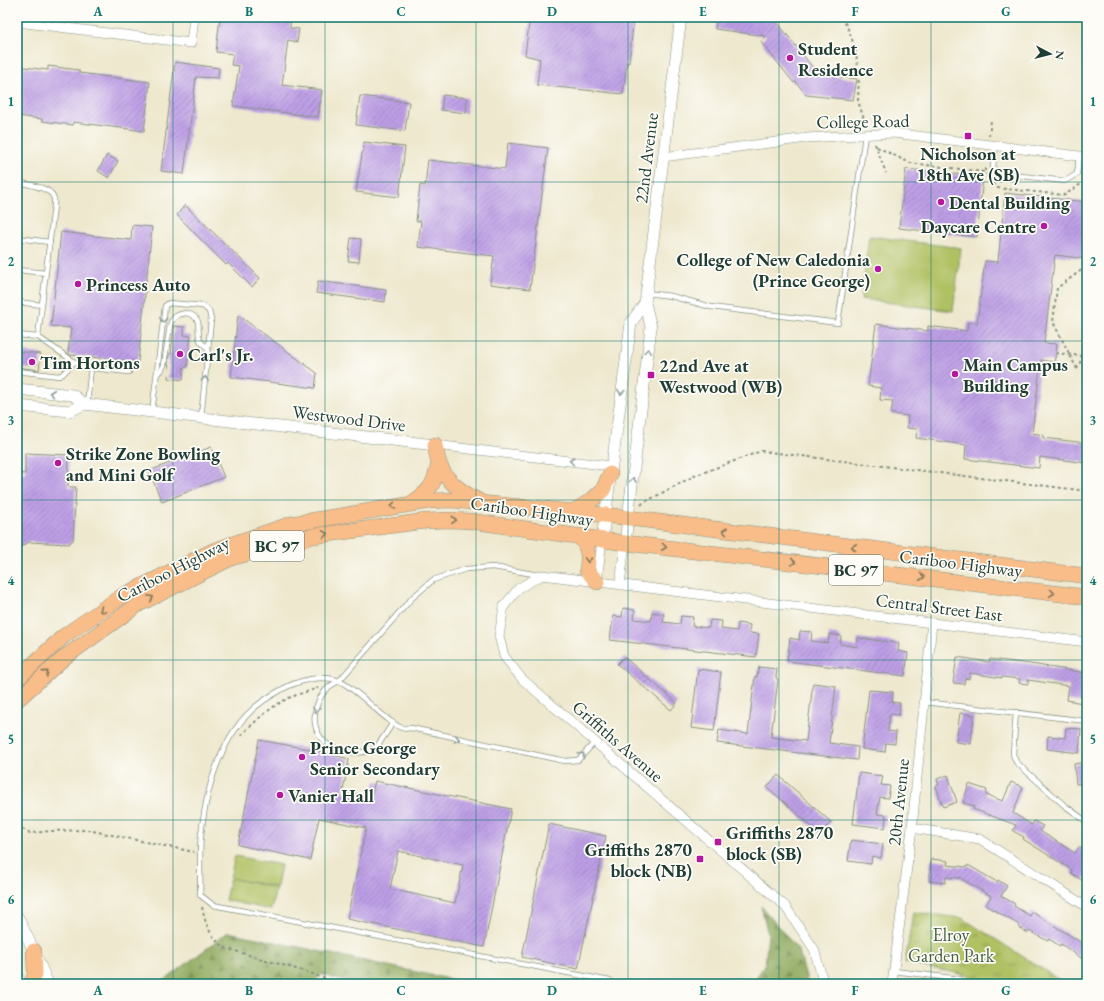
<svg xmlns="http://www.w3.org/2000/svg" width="1104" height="1001" font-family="'EB Garamond',serif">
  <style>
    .green { fill: #b0c164; stroke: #687f4c }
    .forest { fill: url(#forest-firs); stroke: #567247 }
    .park { fill: url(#park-tufts); stroke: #687f4c }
    .building { fill: url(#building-hatch); fill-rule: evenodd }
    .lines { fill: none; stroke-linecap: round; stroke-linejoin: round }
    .service-casing { stroke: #869281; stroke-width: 6 }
    .minor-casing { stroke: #869281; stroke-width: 10 }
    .tertiary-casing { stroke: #869281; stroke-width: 12 }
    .trunk-casing { stroke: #869281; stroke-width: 16 }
    .path { stroke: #869281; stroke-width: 2; stroke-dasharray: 3 3; stroke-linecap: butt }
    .service { stroke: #fff; stroke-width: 4.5 }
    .minor { stroke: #fff; stroke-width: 9 }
    .tertiary { stroke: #fff; stroke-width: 11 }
    .trunk { stroke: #f8bd89; stroke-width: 15 }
    .path-bridge { stroke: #869281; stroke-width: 2; stroke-dasharray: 3 3; stroke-linecap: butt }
    .oneway { stroke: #8f9e9a }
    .oneway2 { stroke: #81775a }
    .grid { fill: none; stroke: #0f766e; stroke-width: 1; stroke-opacity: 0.55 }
    .poi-dot { fill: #b5179e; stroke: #fdfcf7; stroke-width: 1.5 }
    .labels { text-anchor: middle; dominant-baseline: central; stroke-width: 3.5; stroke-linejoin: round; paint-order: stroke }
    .shield { fill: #fdfcf7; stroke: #62766e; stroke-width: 1 }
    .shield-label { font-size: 17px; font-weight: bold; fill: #1f3d34 }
    .poi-label { font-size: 18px; font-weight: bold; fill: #1f3d34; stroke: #fdfcf7; text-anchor: start }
    .street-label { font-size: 18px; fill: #1f3d34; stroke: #fdfcf7 }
    .park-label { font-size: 18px; fill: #435e40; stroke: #fdfcf7 }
    .neatline { fill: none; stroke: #0f766e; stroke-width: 1.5 }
    .grid-label { font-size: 13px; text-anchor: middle; font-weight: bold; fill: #0f766e }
  </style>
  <defs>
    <pattern id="forest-firs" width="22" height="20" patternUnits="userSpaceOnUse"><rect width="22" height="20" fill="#8ca75a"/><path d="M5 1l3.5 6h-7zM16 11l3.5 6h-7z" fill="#72894b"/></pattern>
    <pattern id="park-tufts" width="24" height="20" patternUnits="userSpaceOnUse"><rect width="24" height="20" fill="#b0c164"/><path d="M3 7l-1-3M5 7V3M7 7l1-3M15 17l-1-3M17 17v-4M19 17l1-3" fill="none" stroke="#8f9e53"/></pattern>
    <pattern id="building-hatch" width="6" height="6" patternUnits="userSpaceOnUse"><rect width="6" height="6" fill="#bd9fe6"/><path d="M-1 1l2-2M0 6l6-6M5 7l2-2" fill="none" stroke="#9983bb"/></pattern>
  </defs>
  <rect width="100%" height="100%" fill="#fdfcf7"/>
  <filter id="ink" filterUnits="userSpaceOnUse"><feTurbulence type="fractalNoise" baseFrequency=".025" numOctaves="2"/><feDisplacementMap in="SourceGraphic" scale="8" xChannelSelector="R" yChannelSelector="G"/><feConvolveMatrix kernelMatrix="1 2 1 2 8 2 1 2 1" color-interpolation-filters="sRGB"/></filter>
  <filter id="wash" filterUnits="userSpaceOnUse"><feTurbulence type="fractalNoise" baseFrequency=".012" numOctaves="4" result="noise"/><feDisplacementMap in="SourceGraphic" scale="16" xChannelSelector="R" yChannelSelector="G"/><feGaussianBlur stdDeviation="0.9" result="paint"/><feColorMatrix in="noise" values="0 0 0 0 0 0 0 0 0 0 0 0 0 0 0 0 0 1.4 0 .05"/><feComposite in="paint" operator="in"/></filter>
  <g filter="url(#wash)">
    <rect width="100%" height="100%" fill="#eee8ce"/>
    <g class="green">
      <path d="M869,236L961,248L953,311L861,299Z"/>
      <path d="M235,856L281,865L277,887L230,878Z"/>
      <path d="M230,878L276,888L271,910L225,900Z"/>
    </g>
    <g class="forest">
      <path d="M761,906L799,951L808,984H751L765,965L768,935Z"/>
      <path d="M228,932L473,984H354L320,974L314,984H273L249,981L221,984H160Z"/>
    </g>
    <path class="park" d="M913,912L962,918L1066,984H971V976L905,963Z"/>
    <g id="blocks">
      <g class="building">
        <path d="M220,17H291L290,28L299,29L297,42L288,40L282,85L322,90L318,117L233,106L239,66L231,65L233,54L216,52Z"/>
        <path d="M530,17H634L629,63L627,62L623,94L537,85L540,59L525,55Z"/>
        <path d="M717,17H773L818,74L857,79L853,100L806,95L796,82L794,83L761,42L766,36L715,29Z"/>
        <path d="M175,62L219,68L218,78L196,77L184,174L161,171Z"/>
        <path d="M17,66L48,70V66L79,70V73L150,82L144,131L73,122V125L42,121V119L17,116Z"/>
        <path d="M443,95L467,98L466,113L441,110Z"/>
        <path d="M360,96L409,102L405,131L356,125Z"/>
        <path d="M364,142L405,147L399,197L356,192Z"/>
        <path d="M508,143L548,148L530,289L490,284L494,256L418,247L421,221H416L420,185L425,186L428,160L505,169Z"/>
        <path d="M107,155L118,161L109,178L98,171Z"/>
        <path d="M906,169L983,177L977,237L899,228Z"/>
        <path d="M1005,193L1087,202V259L1055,255L1044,343L1057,344L1056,353L1054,362L1041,360L1032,433L1043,435V438L1087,443V463L1040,457L1039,468L965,459L966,445L916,438L917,429L907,428L908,416L891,414L893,401L880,400L881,388L868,386L876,324L928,331V326L967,331L968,322L977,323L985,261L998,262Z"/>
        <path d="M185,205L260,278L252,287L228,263L226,265L177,215Z"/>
        <path d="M132,225L152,227L138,362L70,355L68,353L71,328L51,326L61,232L131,240Z"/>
        <path d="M351,238L361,239L359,262L348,261Z"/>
        <path d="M318,281L386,290L385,302L316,293Z"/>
        <path d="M238,315L317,373L315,388L231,377Z"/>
        <path d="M174,326L184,327V335L191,336L187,368L184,367L183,380L168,378L169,365H168L169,354H171Z"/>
        <path d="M17,351L41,354L39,370L17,367Z"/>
        <path d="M211,447L224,477L162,502L149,471Z"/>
        <path d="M25,453L69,455L68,487H76L73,540L69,544L29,542L20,547V542H17V473L25,474Z"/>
        <path d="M623,608L635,610L634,619L651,621L652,612L664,614L663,622L680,624L681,616L693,617L692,626L709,628L710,620L722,621L721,629L737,631L738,623L750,625L749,633L759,634L756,657L610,640L613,616L622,617Z"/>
        <path d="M800,631L812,632L811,641L828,643L829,634L841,636L840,644L857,647L858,638L899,643L898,651L908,653L905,676L787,661L790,638L799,640Z"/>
        <path d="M624,657L677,703L671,710L617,664Z"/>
        <path d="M957,657L989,662L990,659L1031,664L1086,673L1082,703L1067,700L1069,686L1028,680V684L1019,683L1020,679L1002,677V678L970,673L969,679L965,678L964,684L953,683Z"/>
        <path d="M759,667L777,669L776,678L778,679L771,737L806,741L813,683L836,686L829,743L858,747L857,760L717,743L719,730L748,734L755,676L757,677Z"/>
        <path d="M698,669L721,672L714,731L691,728Z"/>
        <path d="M869,690L893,692L892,702L900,703L899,715L890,714L888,731L896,732L895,744L886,743L885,752L862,749Z"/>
        <path d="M960,713L974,715L971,744L956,742Z"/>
        <path d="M1066,728L1081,729L1079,753L1047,749L1048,736L1065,738Z"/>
        <path d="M259,740L309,749L349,759L343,791L371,797L375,781L511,809L484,947L347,919L366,828L319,818L310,860L238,845ZM398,851L463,865L455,903L390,889Z"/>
        <path d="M1087,762V783L1076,784L1074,764Z"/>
        <path d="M859,773L883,776L881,785L890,786L888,798L880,797L877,814L886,815L885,828L853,824Z"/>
        <path d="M778,775L831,822L820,834L767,787Z"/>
        <path d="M948,775L957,802L943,807L936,786L939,785L937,779Z"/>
        <path d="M1011,782L1023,787L1013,813L1032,825L1034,821L1043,826L1040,831L1075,853L1079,847L1087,852V875L1083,881L1071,873L1072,870L1023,839L1024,837L1013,831L1016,825L973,809L974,806L963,803L969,784L987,790L986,795L1003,801Z"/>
        <path d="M549,824L606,836L578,969L522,957Z"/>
        <path d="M851,840L883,844L881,858L872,856L871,864L848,861Z"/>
        <path d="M931,859L948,861L947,865L967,867L968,865L997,882L998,880L1007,886L1001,896L1015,904L1014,906L1030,916L1032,912L1087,946V962L1061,944L1060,946L1049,939L1048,941L1029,931L1028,933L1018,927L1019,925L986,905L991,896L960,878L946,877L945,883L929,881Z"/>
      </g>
    </g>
  </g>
  <g filter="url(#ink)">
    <use href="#blocks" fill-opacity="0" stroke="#869281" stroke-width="1"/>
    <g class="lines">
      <g class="service-casing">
        <g id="service">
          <path d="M995,146L993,167L997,173L1065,181L1077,174L1079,156"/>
          <path d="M17,182C26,184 49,187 53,196C55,199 54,203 54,206L38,337"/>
          <path d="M17,238L50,242"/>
          <path d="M17,270L46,273"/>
          <path d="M646,293L671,296L711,307L838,323L865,135"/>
          <path d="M17,302L42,305"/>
          <path d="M17,335L38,337L76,363L83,367L129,372"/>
          <path d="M17,371L59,376L63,374L74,362"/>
          <path d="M157,374L161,371L164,365L170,325C173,316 178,314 187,313C206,319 194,330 201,342C203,344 206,346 208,349"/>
          <path d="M87,404L91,368"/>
          <path d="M152,412L165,306L169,303L203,306L209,311L211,320L201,418"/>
          <path d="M924,702L1087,721"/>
          <path d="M1016,712L1013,754L1016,762L1064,805L1087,822"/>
          <path d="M393,723C387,731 382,741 375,748C362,757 329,751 321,738C307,718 318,690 339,681L412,598L433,580L466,569L493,567L539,575"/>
          <path d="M595,742L578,760L565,761L411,728C408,728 405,729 402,728C398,727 393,723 389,720C375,710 355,688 339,681C322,674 296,681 281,690C270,696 260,702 251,711C218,742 206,791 201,835C199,855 201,875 200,895L213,905L610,981"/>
          <path d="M894,971L960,979V984"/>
        </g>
      </g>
      <g class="minor-casing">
        <g id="minor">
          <path d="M17,22L191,43L194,17"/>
          <path d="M663,157L807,138L893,133L1087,157"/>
          <path d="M435,445L611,466"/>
          <path d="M597,582L602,540"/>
          <path d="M620,585L625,543"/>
          <path d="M912,828L980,839L1087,907"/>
          <path d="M824,984L814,949L785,906L522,679L504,656L499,636L504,606L519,588L542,575L1087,642"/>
          <path d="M892,984L912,828L932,623"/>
        </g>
      </g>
      <g class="tertiary-casing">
        <g id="tertiary">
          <path d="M17,389L73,395L84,404"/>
          <path d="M17,406L70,411L84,404L435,445"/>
          <path d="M602,540L631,323L645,303"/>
          <path d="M625,543L651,327L645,303L681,17"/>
          <path d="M17,916L34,951L48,984"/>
          <path d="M17,976L21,984"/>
        </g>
      </g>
      <g class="trunk-casing">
        <g id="trunk">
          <path d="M435,445C436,450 437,457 439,463C445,481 463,493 479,501"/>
          <path d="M413,502C431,491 434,484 439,463"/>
          <path d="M571,513L592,500L603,490L610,474"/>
          <path d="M579,536C589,548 589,555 587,570L597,582"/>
          <path d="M17,679L64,636L122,596L215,550L291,524L430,501L451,500L605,515L1087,576"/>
          <path d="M17,700L65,657L139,604L231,558L313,536L426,521L448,520L470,521L625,543L1087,597"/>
          <path d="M32,984L35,974L34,951"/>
        </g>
      </g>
      <g class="path">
        <path d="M842,17L849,31L855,48L859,73L858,101L866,125"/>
        <path d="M989,136L991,121"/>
        <path d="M875,144L886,173"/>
        <path d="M877,147L910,163L984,172"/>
        <path d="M985,168V172L997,188L1065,195L1085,181L1087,167"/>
        <path d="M1084,353L1087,347"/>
        <path d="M1077,369L1053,322L1057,288L1087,266"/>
        <path d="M1077,369L1083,356L1087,327"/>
        <path d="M641,505L643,503L694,476L761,451L1087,491"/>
        <path d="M241,735C256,721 274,703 294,696C301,693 310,691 318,688"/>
        <path d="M17,826L30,833L52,831L88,830L194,852"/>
        <path d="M202,907C206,926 209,935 225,948L313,974L338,984"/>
      </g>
      <use href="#service" class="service"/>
      <use href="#minor" class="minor"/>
      <use href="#tertiary" class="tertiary"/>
      <use href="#trunk" class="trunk"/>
      <path class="path-bridge" d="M1056,353L1083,356"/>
    </g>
    <defs><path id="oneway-chevron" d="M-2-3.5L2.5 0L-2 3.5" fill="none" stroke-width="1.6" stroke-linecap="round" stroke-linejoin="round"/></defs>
    <g class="oneway">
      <use href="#oneway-chevron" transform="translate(163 320) rotate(97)"/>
      <use href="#oneway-chevron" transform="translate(648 351) rotate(-83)"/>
      <use href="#oneway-chevron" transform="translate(205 379) rotate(-84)"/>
      <use href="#oneway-chevron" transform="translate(621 392) rotate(98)"/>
      <use href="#oneway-chevron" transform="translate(52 393) rotate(-173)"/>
      <use href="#oneway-chevron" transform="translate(572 461) rotate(-173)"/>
      <use href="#oneway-chevron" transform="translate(633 480) rotate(-83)"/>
      <use href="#oneway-chevron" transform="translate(316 710) rotate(100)"/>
      <use href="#oneway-chevron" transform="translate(457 739) rotate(12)"/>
      <use href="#oneway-chevron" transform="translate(582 755) rotate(-45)"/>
    </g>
    <g class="oneway2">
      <use href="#oneway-chevron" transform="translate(393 506) rotate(170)"/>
      <use href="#oneway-chevron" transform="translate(454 520) rotate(4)"/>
      <use href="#oneway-chevron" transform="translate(725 531) rotate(-173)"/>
      <use href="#oneway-chevron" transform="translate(325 534) rotate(-8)"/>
      <use href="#oneway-chevron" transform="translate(664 547) rotate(7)"/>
      <use href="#oneway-chevron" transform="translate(854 547) rotate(-173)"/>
      <use href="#oneway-chevron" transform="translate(588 560) rotate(92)"/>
      <use href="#oneway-chevron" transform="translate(793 562) rotate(7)"/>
      <use href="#oneway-chevron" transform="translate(922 577) rotate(7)"/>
      <use href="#oneway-chevron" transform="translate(1052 593) rotate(7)"/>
      <use href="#oneway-chevron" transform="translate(151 598) rotate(-26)"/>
      <use href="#oneway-chevron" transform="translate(102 610) rotate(145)"/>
      <use href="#oneway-chevron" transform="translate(46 673) rotate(-41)"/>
    </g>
  </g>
  <path class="grid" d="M173,17V984M325,17V984M476,17V984M628,17V984M779,17V984M931,17V984M17,182H1087M17,341H1087M17,500H1087M17,660H1087M17,820H1087"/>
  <g class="poi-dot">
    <circle cx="790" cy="58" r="4"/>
    <rect x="964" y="132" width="8" height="8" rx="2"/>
    <circle cx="941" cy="202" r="4"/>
    <circle cx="1044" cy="226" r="4"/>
    <circle cx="878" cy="269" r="4"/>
    <circle cx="78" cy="284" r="4"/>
    <circle cx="180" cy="354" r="4"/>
    <circle cx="32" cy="362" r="4"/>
    <circle cx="955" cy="374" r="4"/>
    <rect x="647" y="371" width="8" height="8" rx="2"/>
    <circle cx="58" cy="463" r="4"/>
    <circle cx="302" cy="757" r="4"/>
    <circle cx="280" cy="795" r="4"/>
    <rect x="714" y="838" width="8" height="8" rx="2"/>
    <rect x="696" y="855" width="8" height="8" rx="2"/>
  </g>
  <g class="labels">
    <g class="shield">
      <rect x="250" y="531" width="54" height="30" rx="3"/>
      <rect x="829" y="555" width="54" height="30" rx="3"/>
    </g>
    <g class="shield-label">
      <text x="277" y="546">BC 97</text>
      <text x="856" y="570">BC 97</text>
    </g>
    <g class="poi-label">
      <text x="798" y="48">Student<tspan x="798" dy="21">Residence</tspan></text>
      <text x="968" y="153" text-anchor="middle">Nicholson at<tspan x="968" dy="21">18th Ave (SB)</tspan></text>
      <text x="949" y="202">Dental Building</text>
      <text x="1036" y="226" text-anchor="end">Daycare Centre</text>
      <text x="870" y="259" text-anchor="end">College of New Caledonia<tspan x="870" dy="21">(Prince George)</tspan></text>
      <text x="86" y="284">Princess Auto</text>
      <text x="188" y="354">Carl's Jr.</text>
      <text x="40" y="362">Tim Hortons</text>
      <text x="963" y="364">Main Campus<tspan x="963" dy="21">Building</tspan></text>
      <text x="659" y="365">22nd Ave at<tspan x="659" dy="21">Westwood (WB)</tspan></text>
      <text x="66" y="453">Strike Zone Bowling<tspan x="66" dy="21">and Mini Golf</tspan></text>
      <text x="310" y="747">Prince George<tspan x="310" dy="21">Senior Secondary</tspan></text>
      <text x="288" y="795">Vanier Hall</text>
      <text x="726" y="832">Griffiths 2870<tspan x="726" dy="21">block (SB)</tspan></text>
      <text x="692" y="849" text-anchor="end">Griffiths 2870<tspan x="692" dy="21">block (NB)</tspan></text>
    </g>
    <g class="street-label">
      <text transform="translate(863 121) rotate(-1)">College Road</text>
      <text transform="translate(646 158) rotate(-83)">22nd Avenue</text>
      <text transform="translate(349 418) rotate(7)">Westwood Drive</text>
      <text transform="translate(532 511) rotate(8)">Cariboo Highway</text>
      <text transform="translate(961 563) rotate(7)">Cariboo Highway</text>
      <text transform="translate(173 569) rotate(-27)">Cariboo Highway</text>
      <text transform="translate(939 607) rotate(7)">Central Street East</text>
      <text transform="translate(618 741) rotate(41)">Griffiths Avenue</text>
      <text transform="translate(898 802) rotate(-84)">20th Avenue</text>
    </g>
    <g class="park-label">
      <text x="951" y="934">Elroy<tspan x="951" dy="21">Garden Park</tspan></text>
    </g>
  </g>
  <rect width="1104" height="1001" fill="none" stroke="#fdfcf7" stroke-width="44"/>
  <g transform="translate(1050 54) rotate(97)" stroke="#fdfcf7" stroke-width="3" paint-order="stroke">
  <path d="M0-3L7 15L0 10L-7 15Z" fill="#1f3d34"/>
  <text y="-6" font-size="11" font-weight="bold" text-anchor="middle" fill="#1f3d34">N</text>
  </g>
  <rect x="22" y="22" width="1060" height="957" class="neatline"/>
  <g class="grid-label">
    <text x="98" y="16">A</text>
    <text x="249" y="16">B</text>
    <text x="401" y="16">C</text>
    <text x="552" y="16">D</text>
    <text x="703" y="16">E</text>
    <text x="855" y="16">F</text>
    <text x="1006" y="16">G</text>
    <text x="11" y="106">1</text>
    <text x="1093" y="106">1</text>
    <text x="11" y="266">2</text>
    <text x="1093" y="266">2</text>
    <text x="11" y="425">3</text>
    <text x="1093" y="425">3</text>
    <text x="11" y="585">4</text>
    <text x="1093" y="585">4</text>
    <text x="11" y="744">5</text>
    <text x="1093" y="744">5</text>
    <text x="11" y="904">6</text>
    <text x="1093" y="904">6</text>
    <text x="98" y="995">A</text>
    <text x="249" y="995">B</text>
    <text x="401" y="995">C</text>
    <text x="552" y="995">D</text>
    <text x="703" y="995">E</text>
    <text x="855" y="995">F</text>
    <text x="1006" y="995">G</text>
  </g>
</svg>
